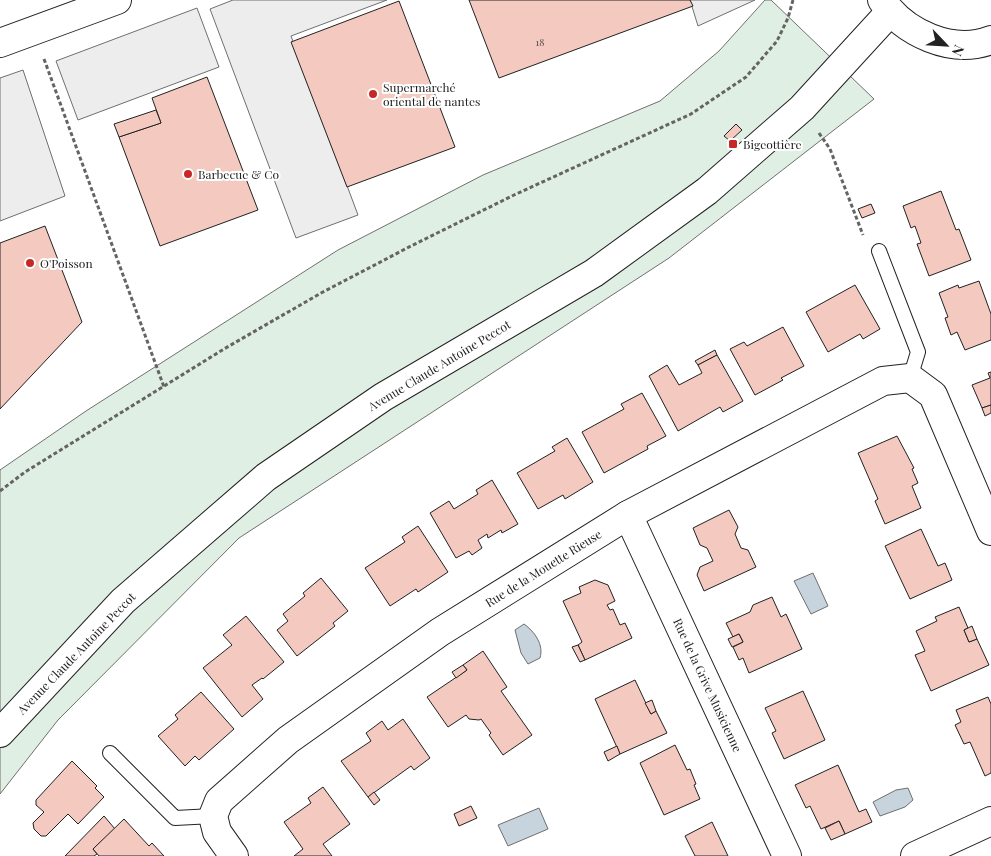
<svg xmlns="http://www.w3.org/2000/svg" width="991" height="856" font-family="'Playfair Display',serif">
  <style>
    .green { fill: #e0efe3; stroke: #6f6f6f }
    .parking { fill: #ededed; stroke: #6f6f6f }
    .water { fill: #c7d3dd; stroke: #6f6f6f }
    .building { fill: #f3c9c0; stroke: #222 }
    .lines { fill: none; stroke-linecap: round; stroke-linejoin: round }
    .lane-casing { stroke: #222; stroke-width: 16 }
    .street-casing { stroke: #222; stroke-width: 30 }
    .secondary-casing { stroke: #222; stroke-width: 30 }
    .path { stroke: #646464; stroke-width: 3; stroke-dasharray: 4 2.5; stroke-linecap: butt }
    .lane { stroke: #fff; stroke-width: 14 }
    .street { stroke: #fff; stroke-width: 28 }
    .secondary { stroke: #fff; stroke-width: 28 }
    .poi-dot { fill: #c62828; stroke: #fff; stroke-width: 2 }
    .labels { text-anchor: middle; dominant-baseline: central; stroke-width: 4; stroke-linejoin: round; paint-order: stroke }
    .number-label { font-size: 10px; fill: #564c4a }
    .poi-label { font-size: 12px; fill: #222; stroke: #fff; text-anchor: start }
    .street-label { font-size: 12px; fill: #222; stroke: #fff }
  </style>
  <rect width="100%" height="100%" fill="#fff"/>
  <path class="green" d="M765,0H771L874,99L669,258L239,538L58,720L0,794V470L86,411L338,250L483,175L660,101L719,51Z"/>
  <g class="parking">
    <path d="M233,0H387L291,36L358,215L296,238L210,9Z"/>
    <path d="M690,0H755L698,26Z"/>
    <path d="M197,8L219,67L78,120L56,61Z"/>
    <path d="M23,70L65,196L0,221V78Z"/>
  </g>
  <g class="water">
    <path d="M813,573L828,606L811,614L794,581Z"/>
    <path d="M524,624C535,632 544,645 540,658L528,664L521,653L515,630Z"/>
    <path d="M908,788L913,800L905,807L880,816L873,802L896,790Z"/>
    <path d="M539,808L548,829L508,846L498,825Z"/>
  </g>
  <g class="building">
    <path d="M469,0H690L693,6L499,78Z"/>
    <path d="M399,1L455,147L347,187L291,42Z"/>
    <path d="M207,77L258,210L160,246L119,137L161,123L152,98Z"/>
    <path d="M156,110L161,123L119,137L114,124Z"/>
    <path d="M736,124L742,130L730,141L724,136Z"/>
    <path d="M941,191L956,230L959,229L971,260L929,276L917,244L921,243L915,226L911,228L903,206Z"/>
    <path d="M871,204L875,213L862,218L858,209Z"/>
    <path d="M45,226L82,322L0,409V243Z"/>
    <path d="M979,281L991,314V340L965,350L957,332L951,335L945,318L948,317L939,293L958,285L959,288Z"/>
    <path d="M855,285L880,329L863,339L860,334L828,352L806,312Z"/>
    <path d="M783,327L804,366L781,378L783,380L755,395L730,349L744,342L747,346Z"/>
    <path d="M715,350L717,355L698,365L695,361Z"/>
    <path d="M717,355L743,401L723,412L720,407L678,431L649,376L667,365L679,385L702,373L698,365Z"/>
    <path d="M991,372V405L982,408L972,385L990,378L988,373Z"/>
    <path d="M642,393L666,436L647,446L648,449L604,473L582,432L624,409L621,404Z"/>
    <path d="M991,405V413L985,416L982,408Z"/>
    <path d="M897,436L914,468L912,469L918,483L912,486L921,508L885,524L875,501L878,499L858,453Z"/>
    <path d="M567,438L593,482L565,499L563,495L538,509L517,473L555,451L552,447Z"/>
    <path d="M492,480L518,524L502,533L501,530L488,538L487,534L478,540L482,548L472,555L469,551L456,558L430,513L449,501L454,509L478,494L476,490Z"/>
    <path d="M729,510L738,527L735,534L741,548L748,550L756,567L704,591L697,575L700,567L713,561L707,548L700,545L693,528Z"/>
    <path d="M418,526L448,572L418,592L416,589L390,606L365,568L405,542L402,537Z"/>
    <path d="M921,529L938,566L945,563L952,580L910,599L885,546Z"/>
    <path d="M321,578L348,611L333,623L335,626L297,656L277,630L288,621L283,614L305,596L303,593Z"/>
    <path d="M595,580L608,585L615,601L607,605L610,610L613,609L620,625L625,623L632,638L585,660L578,645L582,642L563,601L581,593L579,587Z"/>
    <path d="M772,597L781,617L786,614L802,649L749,673L743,658L739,660L733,647L743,642L739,634L733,637L726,623L750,612L753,605Z"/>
    <path d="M959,607L968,628L964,630L969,642L977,639L989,665L931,691L915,655L925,651L916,631L937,621L935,617Z"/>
    <path d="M246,616L284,662L263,679L262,678L252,685L263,699L242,717L203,668L232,645L223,635Z"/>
    <path d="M972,626L977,639L969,642L964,630Z"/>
    <path d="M739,634L743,642L732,647L728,639Z"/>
    <path d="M578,645L585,660L580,662L572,647Z"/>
    <path d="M483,651L507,687L501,691L532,735L503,755L489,735L491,733L481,719L479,720L469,719L466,715L448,727L427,697L467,670L463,665Z"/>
    <path d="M463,665L467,670L456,678L452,672Z"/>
    <path d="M635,680L651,714L656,711L667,733L620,754L595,699Z"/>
    <path d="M803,691L825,740L784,759L772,733L776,731L765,708Z"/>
    <path d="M201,692L234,729L199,760L195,756L185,766L158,736L178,719L175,715Z"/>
    <path d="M988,697L991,704V773L985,776L970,742L964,744L955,725L961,722L956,710Z"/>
    <path d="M652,700L656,711L651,714L645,703Z"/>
    <path d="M403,719L430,758L414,770L411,766L368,797L341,761L371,741L366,733L382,721L388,730Z"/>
    <path d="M675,745L687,770L690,769L696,784L694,785L700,799L664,815L640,763Z"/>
    <path d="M617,746L620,754L608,761L604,752Z"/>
    <path d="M72,761L97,786L95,788L104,797L78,824L68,814L46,836H41L34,829L33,823L44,812L36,805V800Z"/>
    <path d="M838,765L859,812L866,809L872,822L845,834L839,821L821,829L810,806L806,808L795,785Z"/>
    <path d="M323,787L350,824L323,844L332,856H294L303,849L284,822L311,803L308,798Z"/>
    <path d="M374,792L380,800L374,805L368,797Z"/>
    <path d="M471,806L477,818L459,826L454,814Z"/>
    <path d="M104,816L115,829L93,849L97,854L94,856H65Z"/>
    <path d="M124,819L149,846L152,843L164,856H99L93,849Z"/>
    <path d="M839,821L845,834L831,840L825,828Z"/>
    <path d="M712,822L728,856H695L685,836Z"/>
  </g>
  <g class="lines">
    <g class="lane-casing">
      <g id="lane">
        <path d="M879,251L918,352L910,378"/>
        <path d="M110,753L175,818L213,816"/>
      </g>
    </g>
    <g class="street-casing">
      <g id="street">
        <path d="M0,43L117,0"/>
        <path d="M628,515L787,856"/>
        <path d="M234,856L217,832L213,816L219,801L288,740L440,632L628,515L883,381L910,378L933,395L991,531"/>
        <path d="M915,856L991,821"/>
      </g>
    </g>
    <g class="secondary-casing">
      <g id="secondary">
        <path d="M882,0C904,33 952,55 991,40"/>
        <path d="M0,733L123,601L266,477L383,397L594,273L707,191L802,108L890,12"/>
      </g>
    </g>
    <g class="path">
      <path d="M44,59L164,387"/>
      <path d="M819,133L830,149L863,235"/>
      <path d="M0,491L25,472L224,349L321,293L411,246L514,195L691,114L746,77L777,41L788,18L793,0"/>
    </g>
    <use href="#lane" class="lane"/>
    <use href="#street" class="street"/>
    <use href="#secondary" class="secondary"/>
  </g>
  <g class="poi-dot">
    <circle cx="373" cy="94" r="5"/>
    <rect x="728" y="139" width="10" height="10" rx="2.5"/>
    <circle cx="188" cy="174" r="5"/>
    <circle cx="30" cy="263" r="5"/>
  </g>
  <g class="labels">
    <g class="number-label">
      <text x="540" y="42">18</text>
    </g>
    <g class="poi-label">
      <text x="383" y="87">Supermarché<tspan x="383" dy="14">oriental de nantes</tspan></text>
      <text x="743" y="144">Bigeottière</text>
      <text x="198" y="174">Barbecue &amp; Co</text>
      <text x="40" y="263">O'Poisson</text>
    </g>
    <g class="street-label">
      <text transform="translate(439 365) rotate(-31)">Avenue Claude Antoine Peccot</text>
      <text transform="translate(543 568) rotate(-32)">Rue de la Mouette Rieuse</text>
      <text transform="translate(76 653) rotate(-46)">Avenue Claude Antoine Peccot</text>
      <text transform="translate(708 685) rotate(65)">Rue de la Grive Musicienne</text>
    </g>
  </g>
  <g transform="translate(946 45) rotate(115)" stroke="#ffffff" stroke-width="4" paint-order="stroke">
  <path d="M0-4L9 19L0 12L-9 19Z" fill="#222222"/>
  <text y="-8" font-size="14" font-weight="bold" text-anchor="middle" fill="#222222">N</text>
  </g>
</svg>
